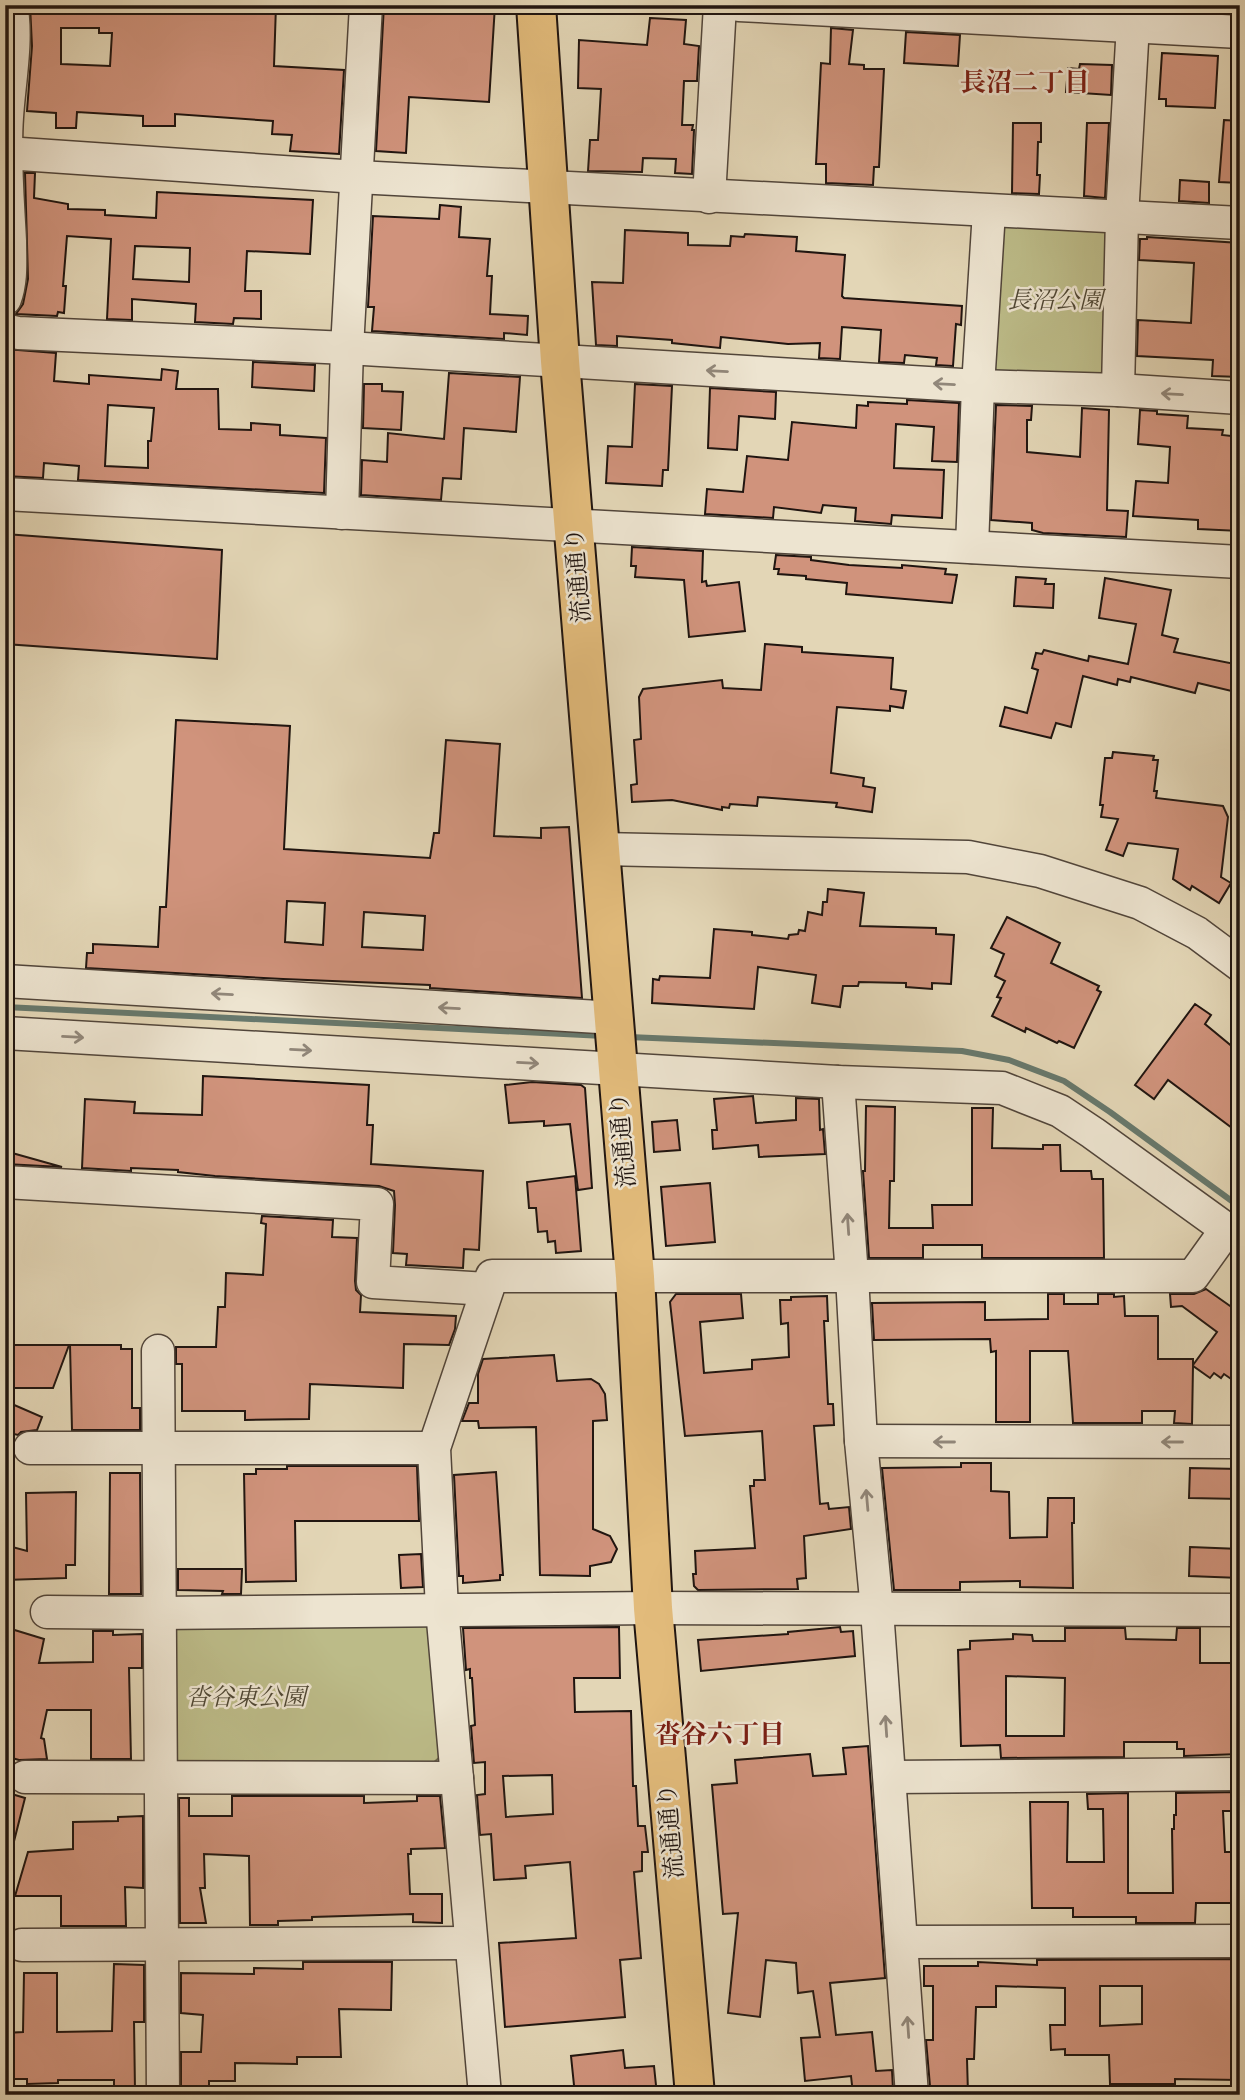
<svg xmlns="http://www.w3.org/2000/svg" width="1245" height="2100" font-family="'IM FELL English','Noto Serif JP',serif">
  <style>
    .green { fill: #bcbb88; stroke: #6e684c; stroke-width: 2 }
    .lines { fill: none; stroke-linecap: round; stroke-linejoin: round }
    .stream { stroke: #67786c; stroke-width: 6 }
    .building { fill: #d0937c; stroke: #201510; stroke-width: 2; fill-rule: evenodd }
    .minor-casing { stroke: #51453a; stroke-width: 35 }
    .major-casing { stroke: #201510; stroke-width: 42 }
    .minor { stroke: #ede4d0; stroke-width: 32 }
    .major { stroke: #e2bb7b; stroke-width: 38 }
    .oneway { stroke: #91877a }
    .labels { text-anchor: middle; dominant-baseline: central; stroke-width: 5; stroke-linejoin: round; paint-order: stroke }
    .park-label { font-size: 24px; font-style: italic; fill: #4f4734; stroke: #ede4d0 }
    .street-label { font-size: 24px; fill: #201510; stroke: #ede4d0 }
    .neighbourhood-label { font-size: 26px; font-weight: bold; fill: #7a1f14; stroke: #ede4d0 }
  </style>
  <rect width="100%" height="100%" fill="#e3d6b6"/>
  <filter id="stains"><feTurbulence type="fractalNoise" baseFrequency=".00286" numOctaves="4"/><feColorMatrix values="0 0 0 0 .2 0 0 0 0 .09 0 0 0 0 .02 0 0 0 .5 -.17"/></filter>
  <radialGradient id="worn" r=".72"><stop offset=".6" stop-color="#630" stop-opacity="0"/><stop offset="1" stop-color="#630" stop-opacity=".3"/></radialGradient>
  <g class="green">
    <path d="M1008,222L1107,228L1109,375L1003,377L994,368L1000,229Z"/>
    <path d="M424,1625L437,1634L440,1757L432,1764L171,1763L174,1629Z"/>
  </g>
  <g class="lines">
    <g class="stream">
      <path d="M5,1007L604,1036"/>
      <path d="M629,1037L962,1051L1009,1060L1064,1081L1110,1112L1240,1207"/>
    </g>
  </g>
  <g class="building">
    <path d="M30,5H276L274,66L344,70L339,154L290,151L292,135L272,134L273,121L175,114V126H143V116L77,112L76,128H56V113L27,111L32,46ZM61,28H99V33H112L110,66L61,64Z"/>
    <path d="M384,5H495L489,102L409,97L406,153L376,151Z"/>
    <path d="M650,18L686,20L684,44L699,46L697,81H684L682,125H693L692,130H694L692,174L675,173L676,159L643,158L642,172L588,171L590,140H598L601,89L578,88L579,40L647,45Z"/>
    <path d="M831,28L853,30L849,64L864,65V69H884L879,167H874L873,185L826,183V164H816L821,63L830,64Z"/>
    <path d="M906,32L960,35L958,66L904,63Z"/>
    <path d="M1162,53L1218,56L1215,108L1166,106V99H1159Z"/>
    <path d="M1080,64L1112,65L1111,95L1066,92L1068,68L1079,69Z"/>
    <path d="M1224,120L1240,121V183L1219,182Z"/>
    <path d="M1013,123H1041V142H1038L1037,175H1040L1039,194L1012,193Z"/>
    <path d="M1087,123H1109L1105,198L1084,196Z"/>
    <path d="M25,173H35L34,198L68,204V209L105,210V215L156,218L157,192L313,200L310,254L247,251L245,291H261V319L234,318L233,324L195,322L196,304L132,299V320L107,319L111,239L67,236L63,286H66L64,313L58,312L57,316L16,314L23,304L28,279ZM135,246L190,248L189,282L133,279Z"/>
    <path d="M1180,180L1209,182V203L1179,201Z"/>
    <path d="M440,205L461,207L459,237L490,239L487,276H492L490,314L528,316L527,335L504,333V339L372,331L374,307H368L373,216L439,219Z"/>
    <path d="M625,230L688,233V245L730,246L731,236L744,237L745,234L797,237L796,251L845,255L842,296L844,298L962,306L961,325L956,324L953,366L936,365L937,358L905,355L904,363L879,362L881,330L842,327L840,359L819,358L820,343L788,344L721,337L720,348L672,343V340L617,336V346L596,345L592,282L623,283Z"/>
    <path d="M1147,237L1240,243V377L1212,376L1213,360L1137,356L1138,320L1191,323L1194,263L1139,260L1140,239H1147Z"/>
    <path d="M5,349L56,353L54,381L89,384V375L161,380L162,369L178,371L176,389H218L219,429L251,430V423L280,425V435L326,438L324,493L78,480L79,466L44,463L43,478L5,476ZM108,405L154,408L151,441H148V468L105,466Z"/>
    <path d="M253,362L315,365L314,391L252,387Z"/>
    <path d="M449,373L520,377L516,432L464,428L461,479L443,478L441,500L361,495L362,460L387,462L388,433L444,439Z"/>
    <path d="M364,384H382V391L403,392L401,430L363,428Z"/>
    <path d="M635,384L672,386L668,470H663L662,486L606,483L608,446L632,447Z"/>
    <path d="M710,388L776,392L775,419L739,416L737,450L708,448Z"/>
    <path d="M907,400L959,403L957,462L932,461L934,427L896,424L894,468L944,470L942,518L892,515L891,524L855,521L856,508L823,505L821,513L774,507L773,518L705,514L707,489L743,492L747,456L788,460L792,422L856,428L857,405L868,406V402L907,404Z"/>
    <path d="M996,405L1032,406L1031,420H1027V452L1080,457L1082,408L1109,410L1107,510L1128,511L1126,537L1043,533L1032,530V523L991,520Z"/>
    <path d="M1140,410L1157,411V414L1188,416L1187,428L1223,430L1222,435L1240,437V531L1198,529V520L1133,516L1136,481L1168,483L1170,447L1138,444Z"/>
    <path d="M5,534L222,550L217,659L5,644Z"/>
    <path d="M632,547L703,551L702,582L706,581L707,586L739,582L745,631L689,637L684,580L635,577L636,566H631Z"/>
    <path d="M776,555L811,557V560L849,565L902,568V565L946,569L945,574L957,575L952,603L846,594L847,583L806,579V576L778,574L779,569H774Z"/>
    <path d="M1016,577L1046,579L1045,584H1054L1053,608L1014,606Z"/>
    <path d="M1105,578L1171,590L1162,635L1178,639L1174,652L1240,665V693L1198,683L1195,693L1131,677L1130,682L1118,679L1117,685L1083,676L1071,727L1056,723L1051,738L1000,726L1005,707L1027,713L1038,670L1032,668L1036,653L1042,654L1044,650L1088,661L1089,656L1128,664L1136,624L1099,618Z"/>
    <path d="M765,644L802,647V652L893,658L891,689L906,691L903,708L890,706V711L837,707L831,773L864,778L863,786L875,788L872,812L836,807L837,803L758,797L757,806L730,804L729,808L722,807V810L672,800L632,802L631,785L637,784L634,740L641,739L639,697L643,689L722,680L723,688L761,690Z"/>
    <path d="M176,720L290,726L284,849L430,858L434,833H439L446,740L500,744L494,836L541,838V828L569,827L582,998L430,988V985L283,979L86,968L87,953H93V944L158,947L160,907H166ZM287,901L325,903L323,945L285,942ZM364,912L425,916L423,950L362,947Z"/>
    <path d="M1113,752L1154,756L1153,760H1158L1154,791H1157L1156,798L1223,806L1228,817L1221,877L1231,883L1219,903L1192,886L1190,890L1173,879L1178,849L1128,843L1123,856L1106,850L1118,819L1101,817L1103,805H1100L1105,758H1112Z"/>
    <path d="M828,889L864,893L860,926L936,928V934L954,935L951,984L932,983V989L906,987V983L859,982L858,986H843L840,1007L812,1003L816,975L758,967L754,1009L652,1003L653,979L659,980L660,976L710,978L714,929L752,932V935L788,939L789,935L798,934L799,930L805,931L808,912L822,915L823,902H827Z"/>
    <path d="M1007,917L1060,943L1051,963L1099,986L1097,990L1101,992L1074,1048L1059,1041L1057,1043L1026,1028L1025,1032L992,1016L1001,998L997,997L1005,981L995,976L1004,954L991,948Z"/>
    <path d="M1195,1004L1211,1015L1205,1024L1240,1053V1134L1168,1080L1154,1099L1135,1085Z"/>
    <path d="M203,1076L369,1085L367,1125H373L371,1164L483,1171L479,1250L464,1249L463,1268L406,1265L407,1254L393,1253L395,1205L394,1191L379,1186L215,1176L178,1172V1170L131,1168V1171L82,1168L85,1099L135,1102L134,1113L202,1115Z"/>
    <path d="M532,1082L581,1085L585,1088L592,1188L578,1190L570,1124L544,1126V1121L509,1123L505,1085Z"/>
    <path d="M753,1096L756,1123L796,1120V1098L819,1099L820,1130L823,1129L825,1154L759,1157L758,1145L713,1149L712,1130H717L714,1099Z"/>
    <path d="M866,1106L895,1107L894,1181H890L889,1228H933L932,1205H972V1108H993L992,1148L1043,1149V1145H1060L1061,1171H1091L1092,1179H1103L1104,1258H982V1245H923V1258H869L863,1171H865Z"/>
    <path d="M677,1120L680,1150L654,1152L652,1122Z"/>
    <path d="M5,1151L62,1167L5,1164Z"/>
    <path d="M575,1176L581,1251L556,1253L555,1241L548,1242L547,1231L538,1232L536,1208H529L527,1182Z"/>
    <path d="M710,1183L715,1242L666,1246L661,1187Z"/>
    <path d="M262,1216L333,1220L332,1237L357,1238L355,1281L356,1290L361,1295L360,1312L456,1316L455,1329L449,1345L404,1344L403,1388L310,1384L309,1419L245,1420V1411H182V1364H176V1347H216L218,1307H225L226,1273L263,1275L266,1224L261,1223Z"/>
    <path d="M1206,1289L1240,1313V1385L1224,1374L1221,1378L1214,1373L1210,1378L1193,1366L1192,1424L1174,1423L1175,1411H1142V1423H1073L1068,1351H1030V1422H996V1351L991,1352L990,1339L874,1340L872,1303L985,1302V1320L1048,1319V1294H1064V1304H1098V1294H1114V1297L1124,1296L1125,1316H1158V1359H1193V1365L1217,1332L1182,1306L1171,1307L1170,1294H1194Z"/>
    <path d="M676,1294H741L743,1318L700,1322L704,1373L752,1369V1360L789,1357L788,1323L781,1324L780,1300H791V1297L827,1296L828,1321H824L828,1404H833L834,1425L814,1426L820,1504L828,1503L829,1509L849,1507L851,1529L804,1536L806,1578L797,1579L798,1589L698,1590L694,1586L693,1574H696L695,1551L755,1548L750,1486H754V1480H765L762,1431L685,1436L670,1302Z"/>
    <path d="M5,1345H69L53,1388H5Z"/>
    <path d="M70,1345H121V1349H132V1408H140V1430H72Z"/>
    <path d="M554,1355L557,1381L591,1379L599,1384L605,1394L607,1420L593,1421V1529L610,1536L617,1549L611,1562L590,1566V1576L540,1575L536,1427L479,1428L478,1421H462L469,1403H478V1374L483,1359Z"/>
    <path d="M5,1401L42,1417L37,1430L21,1432L18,1435L5,1432Z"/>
    <path d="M961,1463H991V1491L1009,1492L1010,1538L1047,1537L1048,1498H1074V1523H1072L1073,1588L1020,1587V1581L960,1582V1590H894L882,1468L961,1467Z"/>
    <path d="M287,1466H417L419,1521H295L296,1581L246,1582L244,1474H256V1469H287Z"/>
    <path d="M1190,1468L1240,1469V1499L1189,1498Z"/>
    <path d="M496,1472L503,1575H500V1580L463,1583V1576H459L454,1475Z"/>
    <path d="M110,1473H140L141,1594H109Z"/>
    <path d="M76,1492L75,1565H66V1578L5,1580V1545L27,1551L26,1493Z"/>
    <path d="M1190,1547L1240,1549V1578L1189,1576Z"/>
    <path d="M421,1554L423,1587L401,1588L399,1555Z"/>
    <path d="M178,1569H242L241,1594H222L223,1591L178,1590Z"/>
    <path d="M619,1627L620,1678H574L575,1712L631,1711L633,1786H636L638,1826H645L648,1852H642V1871L634,1872L641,1958L620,1960L625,2017L505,2027L499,1943L576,1938L570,1862L525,1866L526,1878L494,1880L491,1834L480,1835L477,1795L485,1794V1762L474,1763L471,1726L475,1725L472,1678H470V1669L466,1670L463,1628ZM552,1775L553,1814L506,1817L503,1776Z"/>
    <path d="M840,1627L841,1632L853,1631L855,1656L701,1671L698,1640L788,1634V1632Z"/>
    <path d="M8,1628L44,1639L39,1663L93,1662V1631H113V1635L142,1634V1668H129L131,1759H91V1710H47L41,1738L44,1739L47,1759L19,1760L5,1756V1746L12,1720L5,1719V1637Z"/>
    <path d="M1065,1628H1125L1126,1639L1176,1640L1177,1628H1200V1663H1234V1670H1240V1754L1184,1756V1749H1177V1742H1124V1757L1001,1758L1000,1745L961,1746L958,1650L970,1649V1641L1013,1639V1634L1032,1635L1033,1641H1065ZM1006,1676L1065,1678L1064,1736H1006Z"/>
    <path d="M868,1746L885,1978L830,1983L836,2035L872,2032L876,2071L892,2070L893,2090L853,2094L851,2076L805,2081L801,2038L820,2037L813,1991L798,1993L796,1963L766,1960L760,2017L728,2013L738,1913L723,1914L712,1785L737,1783L735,1760L810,1754L813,1776L846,1774L843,1748Z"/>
    <path d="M5,1792L25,1798L11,1853L5,1852Z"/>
    <path d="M1240,1792V1811H1223L1225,1852H1240V1903H1196L1195,1923H1136V1917H1073V1908H1032L1030,1802H1068L1067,1862H1104L1103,1809H1088L1087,1794L1128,1793V1893H1173L1172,1829H1174V1815H1176V1793Z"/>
    <path d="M232,1796H364V1803L417,1801V1796H440L445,1848L411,1849V1854H408L410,1894H442V1923L413,1922V1914L312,1917V1920L278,1921V1925H250L249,1856L204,1854L205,1888H200L206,1923H180L179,1798H189V1816H232Z"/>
    <path d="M143,1816V1888L125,1887L126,1926H61V1896H15L28,1852L73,1849V1822L118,1821V1817Z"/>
    <path d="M1240,1959V2080L1175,2079V2084H1110L1109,2055H1065V2049L1051,2050L1050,2025H1065V1988L996,1986V2007H976L974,2059H967L968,2094H933L932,2086H930L926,2040H933V1986H924V1966H978V1962L1037,1965V1960ZM1100,1986H1142V2024L1100,2026Z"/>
    <path d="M303,1962H392L391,2010L339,2009L341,2057H297V2064L235,2063V2081H209V2087H196L197,2095H181V2052H201L203,2015L181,2013V1973L254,1974V1968L303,1969Z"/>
    <path d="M114,1964L144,1965V2022H134L135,2090H114V2080H58V2083L27,2084V2079H5V2033L23,2032L24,1973H57V2032L112,2031Z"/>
    <path d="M623,2050L625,2068L654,2066L657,2095H575L571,2056Z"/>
  </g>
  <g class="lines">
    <g class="minor-casing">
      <g id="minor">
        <path d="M739,5L1240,32"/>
        <path d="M6,153L357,177L1240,223"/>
        <path d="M709,197L720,5"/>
        <path d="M5,299C12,280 10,261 10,241C8,200 4,158 7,117C9,84 18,37 11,5"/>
        <path d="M5,330L18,333L347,348L978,386L1118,390L1240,398"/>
        <path d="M1118,390L1122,217L1134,7"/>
        <path d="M5,494L1240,562"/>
        <path d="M342,513L347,348L366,5"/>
        <path d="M972,547L978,386L989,211"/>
        <path d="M601,849L968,857L1040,871L1140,903L1197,933L1240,965"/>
        <path d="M5,981L615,1018"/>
        <path d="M5,1033L838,1082L1002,1088L1060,1111L1093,1133L1240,1239"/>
        <path d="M838,1082L852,1276L861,1441L877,1610L912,2095"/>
        <path d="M5,1182L377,1204L373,1282L487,1289"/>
        <path d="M158,1351L163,2095"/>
        <path d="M861,1441L1240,1442"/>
        <path d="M30,1448H434"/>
        <path d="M47,1612L159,1613L653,1608L1240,1610"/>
        <path d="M25,1777L457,1778"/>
        <path d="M890,1777L1240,1774"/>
        <path d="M902,1942L1240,1941"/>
        <path d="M22,1945L471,1943"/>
        <path d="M485,2095L442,1609L434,1448L492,1276H1193L1226,1230"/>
      </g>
    </g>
    <g class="major-casing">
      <path id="major" d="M536,5L560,361L635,1277L653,1608L695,2095"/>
    </g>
    <use href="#minor" class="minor"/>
    <use href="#major" class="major"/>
  </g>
  <defs><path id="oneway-shaft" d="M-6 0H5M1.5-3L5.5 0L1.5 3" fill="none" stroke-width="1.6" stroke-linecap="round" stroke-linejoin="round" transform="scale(1.75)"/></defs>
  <g class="oneway">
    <use href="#oneway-shaft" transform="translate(717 371) rotate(-177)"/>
    <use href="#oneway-shaft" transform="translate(944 384) rotate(-177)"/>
    <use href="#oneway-shaft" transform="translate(1172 394) rotate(-177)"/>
    <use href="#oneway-shaft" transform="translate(222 994) rotate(-177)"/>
    <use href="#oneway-shaft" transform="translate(449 1008) rotate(-177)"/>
    <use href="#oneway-shaft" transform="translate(73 1037) rotate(3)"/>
    <use href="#oneway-shaft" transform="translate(301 1050) rotate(3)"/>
    <use href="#oneway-shaft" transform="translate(528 1063) rotate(3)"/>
    <use href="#oneway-shaft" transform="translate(848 1224) rotate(-94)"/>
    <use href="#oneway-shaft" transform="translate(944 1442) rotate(-180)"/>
    <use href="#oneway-shaft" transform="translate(1172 1442) rotate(-180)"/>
    <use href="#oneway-shaft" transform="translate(867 1500) rotate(-95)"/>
    <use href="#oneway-shaft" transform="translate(886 1726) rotate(-94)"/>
    <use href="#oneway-shaft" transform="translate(908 2027) rotate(-94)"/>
  </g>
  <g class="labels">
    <g class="park-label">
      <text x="1055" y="301">長沼公園</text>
      <text x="246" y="1698">沓谷東公園</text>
    </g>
    <g class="street-label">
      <text transform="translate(579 575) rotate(-95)">流通通り</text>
      <text transform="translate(624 1140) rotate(-95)">流通通り</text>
      <text transform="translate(672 1831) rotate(-95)">流通通り</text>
    </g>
    <g class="neighbourhood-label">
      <text x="1025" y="83">長沼二丁目</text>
      <text x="720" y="1735">沓谷六丁目</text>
    </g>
  </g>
  <rect width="1245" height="2100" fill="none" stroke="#e3d6b6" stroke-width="28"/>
  <rect x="7" y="7" width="1231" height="2086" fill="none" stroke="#201510" stroke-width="3.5"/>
  <rect x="14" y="14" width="1217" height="2072" fill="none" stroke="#201510" stroke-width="2"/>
  <rect width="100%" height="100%" filter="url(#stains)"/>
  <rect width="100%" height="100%" fill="url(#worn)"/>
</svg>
